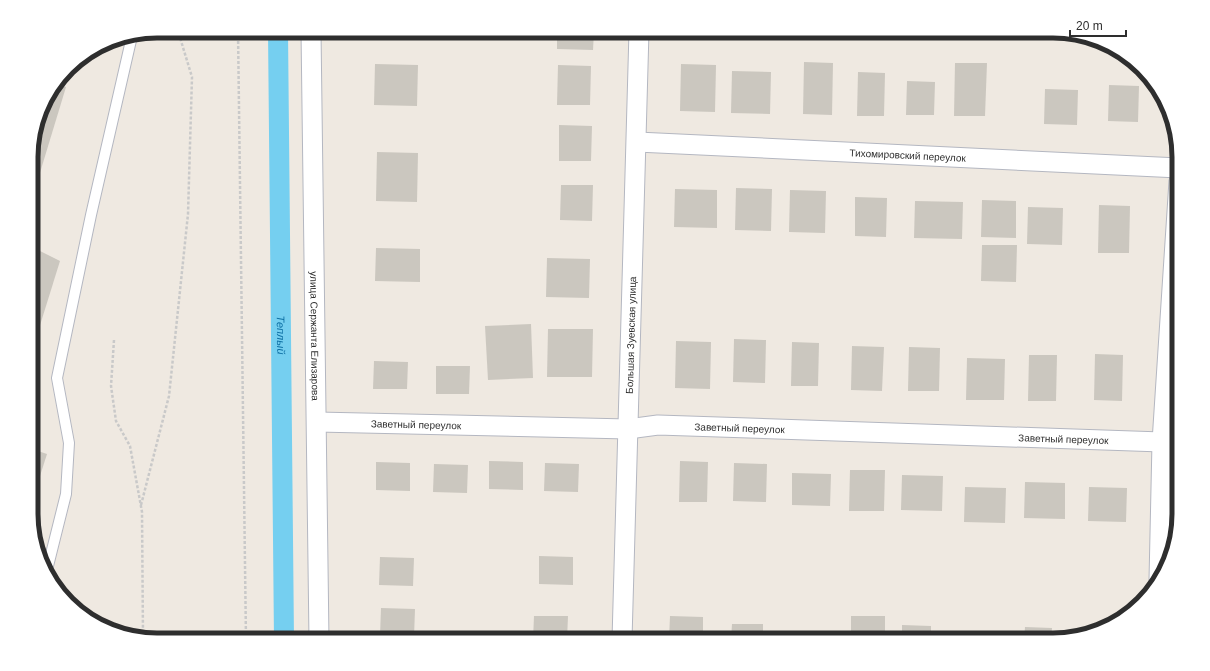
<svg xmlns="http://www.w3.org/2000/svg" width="1210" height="671" font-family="Arial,sans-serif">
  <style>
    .green { fill: #b6e59e }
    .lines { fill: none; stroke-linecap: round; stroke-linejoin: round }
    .canal { stroke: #75cff0; stroke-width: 20 }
    .building { fill: #cbc7bf }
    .lane-casing { stroke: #b4b7c1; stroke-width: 12 }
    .street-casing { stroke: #b4b7c1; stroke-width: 21 }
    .path { stroke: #c9c9c9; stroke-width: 2.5; stroke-dasharray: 3 2; stroke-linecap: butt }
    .lane { stroke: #fff; stroke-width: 10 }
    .street { stroke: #fff; stroke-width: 19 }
    .labels { text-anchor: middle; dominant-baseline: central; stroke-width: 3.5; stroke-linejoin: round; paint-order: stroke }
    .street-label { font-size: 10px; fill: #2e2e2e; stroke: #fff }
    .water-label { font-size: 11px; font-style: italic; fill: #0d6fa3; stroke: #fff }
    .rim { fill: none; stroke: #2e2e2e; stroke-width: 5 }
  </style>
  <rect width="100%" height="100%" fill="#efe9e1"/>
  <path class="green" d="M1179,270V522L1168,557L1178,271Z"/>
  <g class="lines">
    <path class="canal" id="s1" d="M278,31L284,640"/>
  </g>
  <g class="building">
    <path d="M557,31H594L593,50L557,49Z"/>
    <path d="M804,62L833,63L832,115L803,114Z"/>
    <path d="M955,63H987L985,116H954Z"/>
    <path d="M375,64L418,65L417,106L374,105Z"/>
    <path d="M681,64L716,65L715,112L680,111Z"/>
    <path d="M558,65L591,66L590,105H557Z"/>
    <path d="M732,71L771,72L770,114L731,113Z"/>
    <path d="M858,72L885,73L884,116H857Z"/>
    <path d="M907,81L935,82L934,115H906Z"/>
    <path d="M57,84L66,87L32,199V141L44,101Z"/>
    <path d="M1109,85L1139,86L1138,122L1108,121Z"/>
    <path d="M1045,89L1078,90L1077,125L1044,124Z"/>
    <path d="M559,125L592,126L591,161H559Z"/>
    <path d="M377,152L418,153L417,202L376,201Z"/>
    <path d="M561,185H593L592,221L560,220Z"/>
    <path d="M736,188L772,189L771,231L735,230Z"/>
    <path d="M675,189L717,190V228L674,227Z"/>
    <path d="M790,190L826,191L825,233L789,232Z"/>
    <path d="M855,197L887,198L886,237L855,236Z"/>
    <path d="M982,200L1016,201V238L981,237Z"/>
    <path d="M915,201L963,202L962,239L914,238Z"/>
    <path d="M1099,205L1130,206L1129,253H1098Z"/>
    <path d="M1028,207L1063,208L1062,245L1027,244Z"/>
    <path d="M982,245H1017L1016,282L981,281Z"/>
    <path d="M32,247L60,261L32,351Z"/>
    <path d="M376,248L420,249V282L375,281Z"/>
    <path d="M547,258L590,259L589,298L546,297Z"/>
    <path d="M531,324L533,378L488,380L485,326Z"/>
    <path d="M548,329H593L592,377H547Z"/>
    <path d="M734,339L766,340L765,383L733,382Z"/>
    <path d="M676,341L711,342L710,389L675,388Z"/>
    <path d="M792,342L819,343L818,386H791Z"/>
    <path d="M852,346L884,347L882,391L851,390Z"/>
    <path d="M909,347L940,348L939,391H908Z"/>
    <path d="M1095,354L1123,355L1122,401L1094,400Z"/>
    <path d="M1029,355H1057L1056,401H1028Z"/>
    <path d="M967,358L1005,359L1004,400H966Z"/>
    <path d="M374,361L408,362L407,389H373Z"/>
    <path d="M436,366H470L469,394H436Z"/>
    <path d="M32,449L47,454L32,501Z"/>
    <path d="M489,461L523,462V490L489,489Z"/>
    <path d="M680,461L708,462L707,502H679Z"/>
    <path d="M376,462L410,463V491L376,490Z"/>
    <path d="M545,463L579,464L578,492L544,491Z"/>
    <path d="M734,463L767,464L766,502L733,501Z"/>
    <path d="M434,464L468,465L467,493L433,492Z"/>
    <path d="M850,470H885L884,511H849Z"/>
    <path d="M792,473L831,474L830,506L792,505Z"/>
    <path d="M902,475L943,476L942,511L901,510Z"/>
    <path d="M1025,482L1065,483V519L1024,518Z"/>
    <path d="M965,487L1006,488L1005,523L964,522Z"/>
    <path d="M1089,487L1127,488L1126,522L1088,521Z"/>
    <path d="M539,556L573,557V585L539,584Z"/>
    <path d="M380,557L414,558L413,586L379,585Z"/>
    <path d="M381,608L415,609L414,637L380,636Z"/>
    <path d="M534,616H568L567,640H533Z"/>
    <path d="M670,616L703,617V640H669Z"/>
    <rect x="851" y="616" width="34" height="24"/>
    <path d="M732,624H763V640H731Z"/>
    <path d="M902,625L931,626V640H902Z"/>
    <path d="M1090,625H1103V626L1090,630Z"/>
    <path d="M1025,627L1052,628L1051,640H1024Z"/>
    <path d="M970,631L1001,632V640H969Z"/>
  </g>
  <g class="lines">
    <g class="lane-casing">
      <path id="lane" d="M47,570L66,494L69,443L57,378L91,215L132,36"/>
    </g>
    <g class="street-casing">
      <g id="street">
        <path id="s2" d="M311,31L319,640"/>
        <path id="s3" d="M637,142L1179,168"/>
        <path id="s4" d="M317,422L628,429L658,425L1162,442"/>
        <path d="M1159,580L1162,442L1179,181"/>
        <path id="s5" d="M622,640L639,31"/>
      </g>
    </g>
    <g class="path">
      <path d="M238,31L246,640"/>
      <path d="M114,340L111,386L116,421L130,446L142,512L143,636"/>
      <path d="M141,505L169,396L188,214L192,77L178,31"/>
    </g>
    <use href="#lane" class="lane"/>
    <use href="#street" class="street"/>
  </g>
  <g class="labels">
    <g class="street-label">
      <text stroke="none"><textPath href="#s3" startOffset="271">Тихомировский переулок</textPath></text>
      <text stroke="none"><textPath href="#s2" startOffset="305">улица Сержанта Елизарова</textPath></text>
      <text stroke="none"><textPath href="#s5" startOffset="305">Большая Зуевская улица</textPath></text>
      <text stroke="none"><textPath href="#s4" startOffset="99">Заветный переулок</textPath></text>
      <text stroke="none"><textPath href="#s4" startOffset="423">Заветный переулок</textPath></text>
      <text stroke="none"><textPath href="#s4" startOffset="747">Заветный переулок</textPath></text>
    </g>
    <g class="water-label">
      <text stroke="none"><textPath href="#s1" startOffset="304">Теплый</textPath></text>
    </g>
  </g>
  <path d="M0 0H1210V671H0ZM157 38H1053A119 119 0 0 1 1172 157V514A119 119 0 0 1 1053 633H157A119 119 0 0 1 38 514V157A119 119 0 0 1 157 38Z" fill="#fff" fill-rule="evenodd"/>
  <path class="rim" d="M157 38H1053A119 119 0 0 1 1172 157V514A119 119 0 0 1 1053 633H157A119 119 0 0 1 38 514V157A119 119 0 0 1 157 38Z"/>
  <path d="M1070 30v6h56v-6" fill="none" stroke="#2e2e2e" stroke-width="2"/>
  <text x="1076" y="30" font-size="12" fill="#2e2e2e" stroke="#ffffff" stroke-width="3" paint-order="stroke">20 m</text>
</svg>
